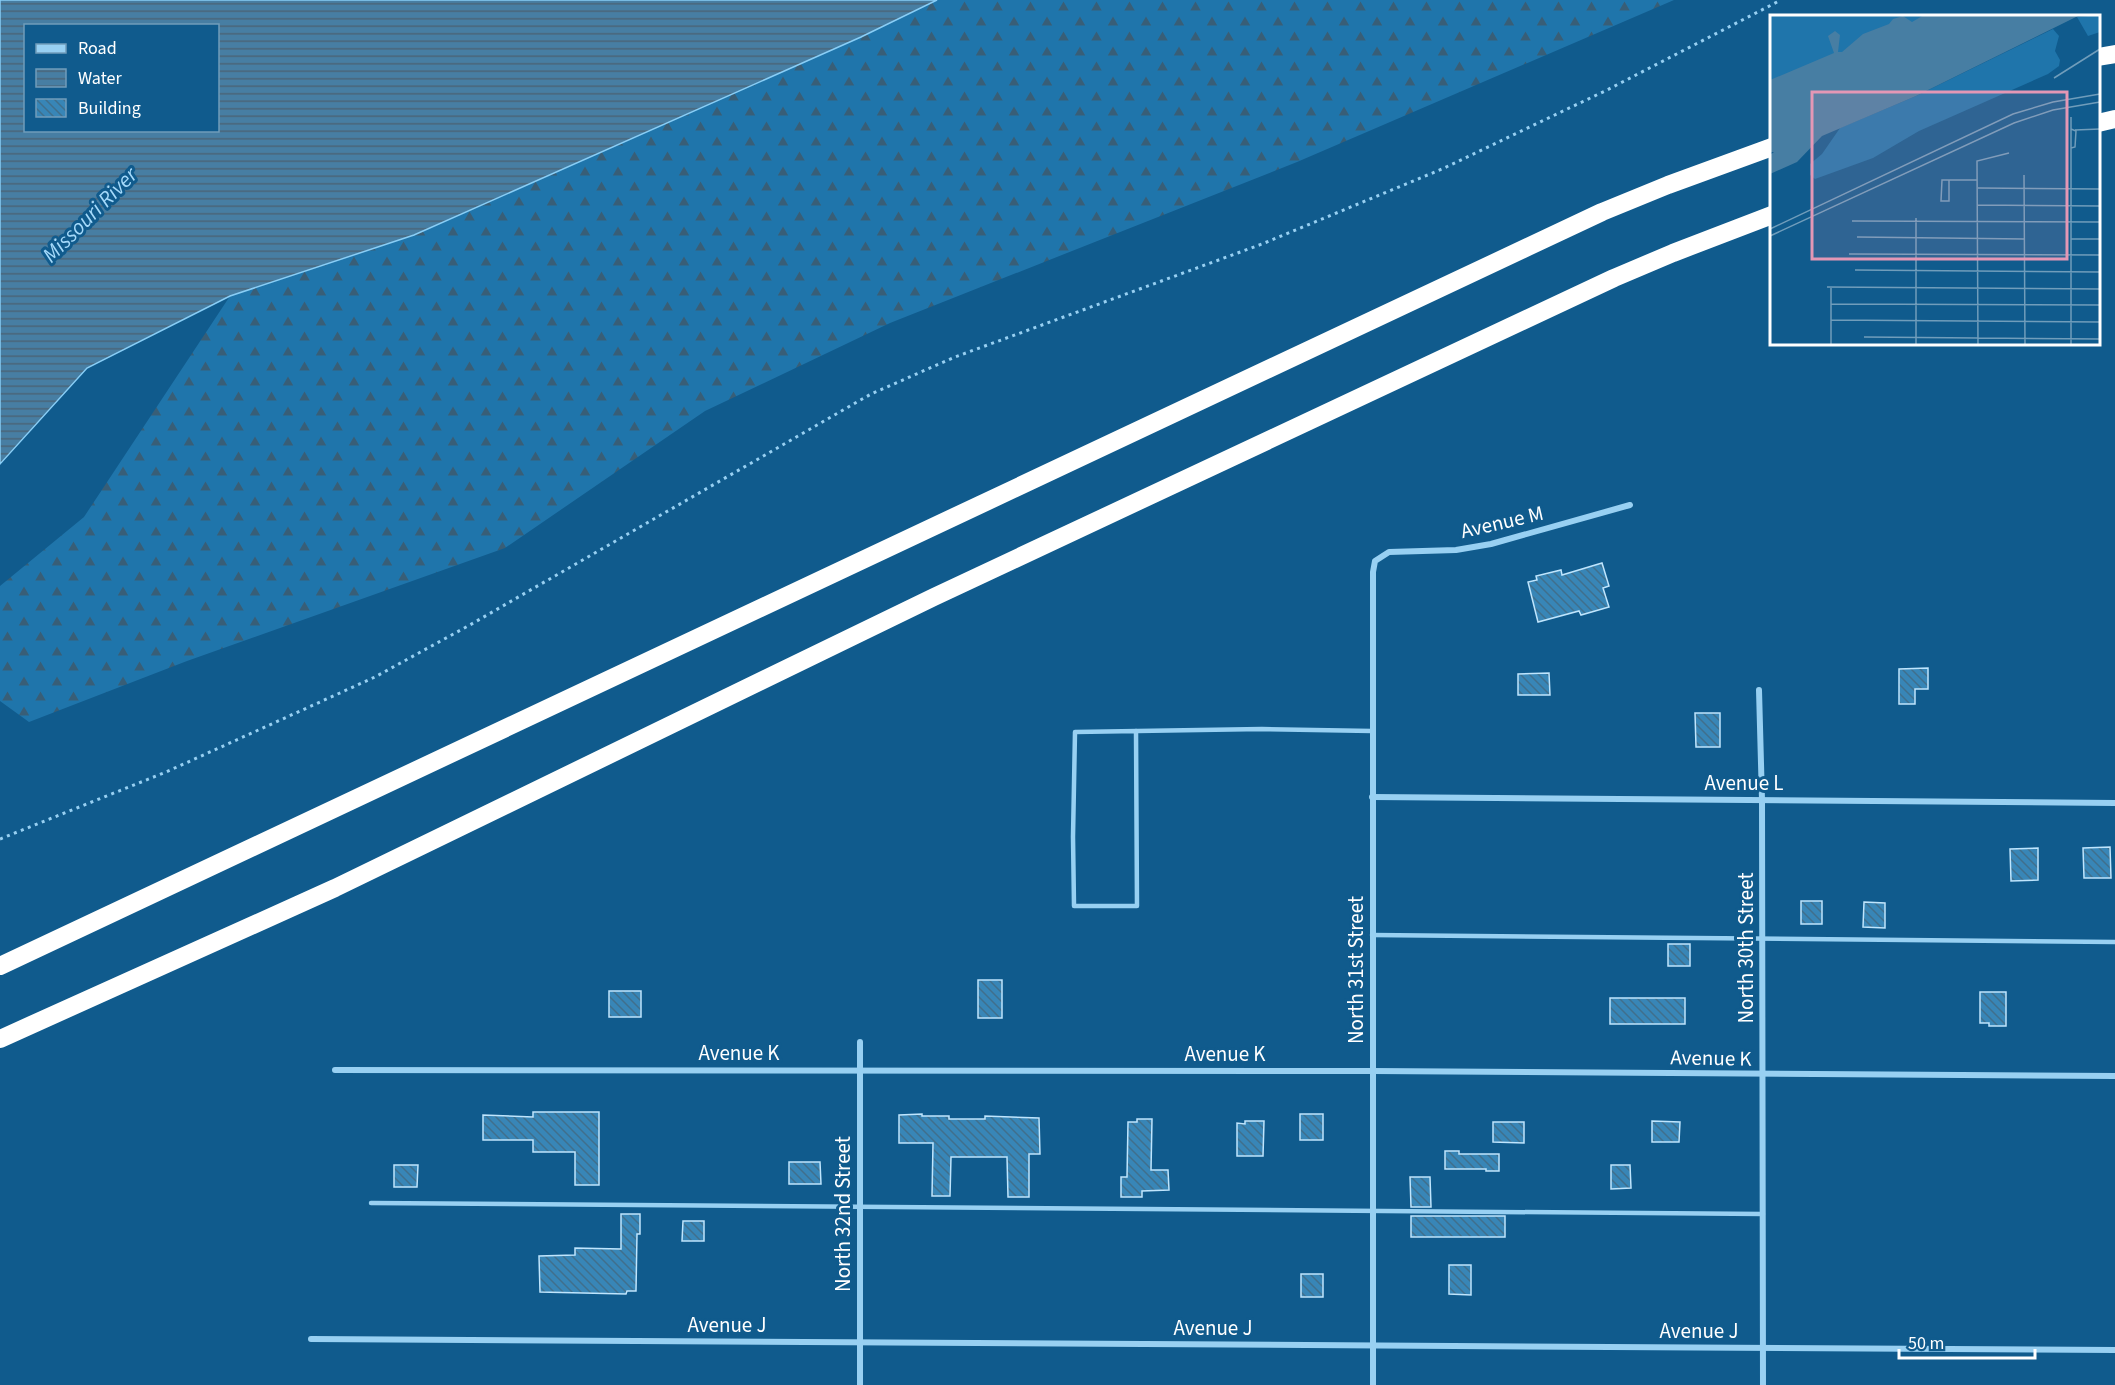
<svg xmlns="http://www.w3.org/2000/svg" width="2115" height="1385" font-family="'Source Sans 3',sans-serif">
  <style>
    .forest { fill: url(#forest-firs) }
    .water { fill: url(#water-rules); stroke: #89cef6; stroke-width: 1.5; fill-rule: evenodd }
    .building { fill: url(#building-back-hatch); stroke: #bfe5fd; stroke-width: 1.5 }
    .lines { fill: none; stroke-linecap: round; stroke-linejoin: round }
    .path { stroke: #98d0f2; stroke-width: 3; stroke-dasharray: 3 4.5; stroke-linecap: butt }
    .service { stroke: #98d0f2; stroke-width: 4.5 }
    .minor { stroke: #98d0f2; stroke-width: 6 }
    .motorway { stroke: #fff; stroke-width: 18 }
    .labels { text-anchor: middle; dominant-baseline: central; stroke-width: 6; stroke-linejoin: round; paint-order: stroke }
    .street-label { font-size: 21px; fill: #fff; stroke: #105b8d }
    .water-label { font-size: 22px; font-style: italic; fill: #a4d9fa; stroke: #105b8d }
    .inset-road { fill: none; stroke: #709dbb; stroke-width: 1.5 }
    .view { fill: #e497b5; fill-opacity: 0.15; stroke: #e497b5; stroke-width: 3 }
    .inset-edge { fill: none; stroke: #fff; stroke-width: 3 }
  </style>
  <defs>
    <pattern id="forest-firs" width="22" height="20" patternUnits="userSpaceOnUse" patternTransform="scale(1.5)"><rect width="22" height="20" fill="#1f75ab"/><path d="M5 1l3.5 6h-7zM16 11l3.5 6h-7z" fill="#385e77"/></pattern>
    <pattern id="water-rules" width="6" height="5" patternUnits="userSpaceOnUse" patternTransform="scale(1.5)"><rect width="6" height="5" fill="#477ea3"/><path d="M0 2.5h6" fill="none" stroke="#4a6578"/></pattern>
    <pattern id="building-back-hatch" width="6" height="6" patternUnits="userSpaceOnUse" patternTransform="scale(1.5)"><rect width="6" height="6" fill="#3886b7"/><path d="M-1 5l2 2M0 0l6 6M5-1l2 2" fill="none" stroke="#406f8c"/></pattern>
  </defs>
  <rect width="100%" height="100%" fill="#105b8d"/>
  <path class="forest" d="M937,0H1674L1297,162L890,323L705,411L505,548L187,661L29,722L0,701V586L84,517L230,296L415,235L861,37Z"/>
  <path class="water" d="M0,0H937L861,37L414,235L230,296L87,368L0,464ZM26,26H218V130H26Z"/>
  <g class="building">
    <path d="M1602,563L1609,586L1603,588L1609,607L1581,615L1579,611L1538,622L1528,582L1537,580L1536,576L1561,570L1562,575Z"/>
    <path d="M1928,668V689H1915V704H1899V669Z"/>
    <path d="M1549,673L1550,695H1518V674Z"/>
    <path d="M1695,713H1720V747H1696Z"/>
    <path d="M2110,847L2111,878H2084L2083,848Z"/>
    <path d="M2038,848V880L2011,881L2010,849Z"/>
    <rect x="1801" y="901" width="21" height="23"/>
    <path d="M1864,902L1885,903V928L1863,927Z"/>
    <rect x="1668" y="944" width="22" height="22"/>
    <rect x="978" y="980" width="24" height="38"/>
    <rect x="609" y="991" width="32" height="26"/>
    <path d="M1980,992H2006V1026H1989V1023H1980Z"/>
    <rect x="1610" y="998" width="75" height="26"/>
    <path d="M533,1112H599V1185H575V1152H533V1140H483V1115L533,1117Z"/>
    <path d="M922,1114V1116H949V1119H985V1116L1039,1118L1040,1154H1029V1197H1008L1007,1157H951L950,1196H932L933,1143H899V1115Z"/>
    <rect x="1300" y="1114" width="23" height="26"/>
    <path d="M1137,1119H1152L1151,1170H1168L1169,1190L1142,1191V1197H1121V1177H1127L1128,1122H1137Z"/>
    <path d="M1245,1121H1264L1263,1156H1237V1123L1245,1124Z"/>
    <path d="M1652,1121L1680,1122L1679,1142H1652Z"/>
    <path d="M1493,1122H1524V1143L1493,1142Z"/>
    <path d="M1445,1151H1459V1154H1499V1171H1486V1169H1445Z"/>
    <path d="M789,1162H820L821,1184H789Z"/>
    <path d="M394,1165H418L417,1187H394Z"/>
    <path d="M1611,1165H1630L1631,1188L1611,1189Z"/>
    <path d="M1410,1177H1430L1431,1207H1411Z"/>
    <path d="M621,1214H640V1234H637L636,1291H627L626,1294L540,1292L539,1256L575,1255V1248L621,1249Z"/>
    <rect x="1411" y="1216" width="94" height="21"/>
    <path d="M683,1221H704V1241H682Z"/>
    <path d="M1449,1265H1471V1295L1449,1294Z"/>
    <rect x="1301" y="1274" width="22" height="23"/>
  </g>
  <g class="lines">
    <path class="path" d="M0,839L166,772L375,677L468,626L871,394L955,357L1262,244L1442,169L1607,90L1781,0"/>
    <g class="service">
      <path d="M1136,731L1137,906H1074L1073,837L1075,732L1262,729L1372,731"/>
      <path d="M1372,935L2115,942"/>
      <path d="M371,1203L1763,1214"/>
    </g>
    <g class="minor">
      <path d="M1759,690L1762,800L1763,1385"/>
      <path d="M1372,797L2115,803"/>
      <path d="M335,1070L1373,1071L2115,1076"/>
      <path d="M311,1339L2115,1350"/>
      <path d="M860,1385V1042"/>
      <path d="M1373,1385V572L1375,561L1389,552L1456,550L1491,544L1630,505"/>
    </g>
    <g class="motorway">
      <path d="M2098,57L2115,54"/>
      <path d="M2098,123L2115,119"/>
      <path d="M0,966L1602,212L1668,185L1772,147"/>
      <path d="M0,1039L335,888L934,597L1614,278L1673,253L1772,215"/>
    </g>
  </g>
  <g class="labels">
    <g class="street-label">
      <text transform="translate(1502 522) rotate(-13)">Avenue M</text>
      <text x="1744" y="783">Avenue L</text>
      <text transform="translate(1746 948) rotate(-90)">North 30th Street</text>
      <text transform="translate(1356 970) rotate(-90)">North 31st Street</text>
      <text x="739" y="1053">Avenue K</text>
      <text x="1225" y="1054">Avenue K</text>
      <text transform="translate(1711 1058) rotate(1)">Avenue K</text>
      <text transform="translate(843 1214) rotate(-90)">North 32nd Street</text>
      <text x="727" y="1325">Avenue J</text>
      <text x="1213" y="1328">Avenue J</text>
      <text x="1699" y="1331">Avenue J</text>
    </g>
    <g class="water-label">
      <text transform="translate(90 215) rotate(-45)">Missouri River</text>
    </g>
  </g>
  <g transform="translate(1770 15)">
    <rect width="330" height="330" fill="#105b8d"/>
    <path d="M330,0V17L318,21L307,2ZM283,14L289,21L285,36L290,45L289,51L278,59L149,116L103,143L45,164L40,160V149L52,139L70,113L146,81Z" fill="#1f75ab"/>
    <path d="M0,0H182L0,66Z" fill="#1f75ab"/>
    <path d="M154,0H310L146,81L52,121L27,147L0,159V140L4,137H0V65L64,38L58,21L65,16L70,20L68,37H72L93,19L119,9L123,4L133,1L142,7Z" fill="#477ea3"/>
    <path class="inset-road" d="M284,63L330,34M301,102V330M301,114L306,116L305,132L301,133M305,115L330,114M254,160L255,330M179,165V186H171L172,165H207M208,173L330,174M207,190L330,191M146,203V330M82,206L330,207M0,214L243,99L283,87L330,79M0,221L244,108L283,95L330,87M87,222L255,224M301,224H330M79,239L330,240M85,255L330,257M57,272L330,274M61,289L330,290M61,305L330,307M94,322L330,324M61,330V272M208,330L207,146L239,138"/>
    <path class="view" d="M42,77H297V244H42Z"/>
    <rect width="330" height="330" class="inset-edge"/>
  </g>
  <rect x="24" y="24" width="195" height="108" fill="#105b8d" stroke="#709dbb" stroke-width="1.5"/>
  <rect x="36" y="44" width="30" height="9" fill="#98d0f2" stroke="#709dbb" stroke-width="1.5"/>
  <text x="78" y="54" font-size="18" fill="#ffffff">Road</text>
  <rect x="36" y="69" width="30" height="18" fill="url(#water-rules)" stroke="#709dbb" stroke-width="1.5"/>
  <text x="78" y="84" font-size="18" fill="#ffffff">Water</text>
  <rect x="36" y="99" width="30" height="18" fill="url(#building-back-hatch)" stroke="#709dbb" stroke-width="1.5"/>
  <text x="78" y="114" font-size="18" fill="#ffffff">Building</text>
  <path d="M1899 1349v9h136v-9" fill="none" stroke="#ffffff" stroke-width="3"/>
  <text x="1908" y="1349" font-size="18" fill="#ffffff" stroke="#105b8d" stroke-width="4.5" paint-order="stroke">50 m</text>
</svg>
